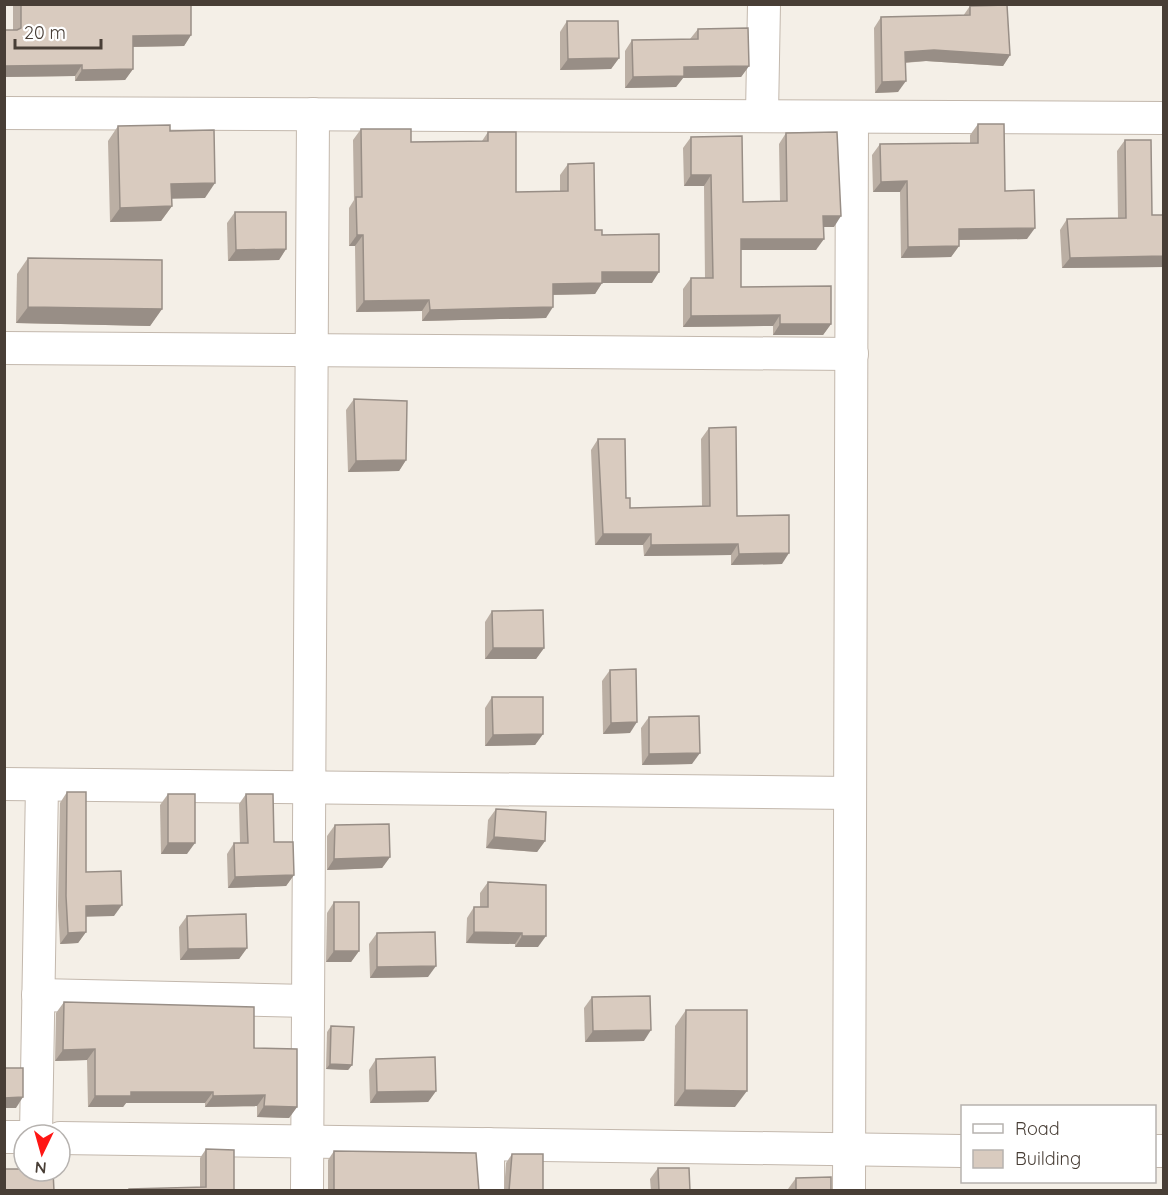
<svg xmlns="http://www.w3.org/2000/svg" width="1168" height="1195" font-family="Quicksand,sans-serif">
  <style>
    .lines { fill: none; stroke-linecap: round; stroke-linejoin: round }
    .minor-casing { stroke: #c3b8ad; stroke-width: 34 }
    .minor { stroke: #fff; stroke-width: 32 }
    .wall { fill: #bbafa4 }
    .shaded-wall { fill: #988e86 }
    .building { fill: #d9cbbf; stroke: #988e86; stroke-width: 1.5 }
  </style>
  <rect width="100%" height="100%" fill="#f4efe7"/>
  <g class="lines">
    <g class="minor-casing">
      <g id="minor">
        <path d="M4,113L1164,118"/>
        <path d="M762,114L764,4"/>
        <path d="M4,348L852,354"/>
        <path d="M4,784L850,793"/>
        <path d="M38,995L308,1001"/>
        <path d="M36,1135L42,785"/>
        <path d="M4,1137H24"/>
        <path d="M60,1138L962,1151"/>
        <path d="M1154,1151H1164"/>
        <path d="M307,1190L313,114"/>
        <path d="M488,1190V1144"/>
        <path d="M849,1190L852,117"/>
      </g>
    </g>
    <use href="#minor" class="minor"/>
  </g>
  <g class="wall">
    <path d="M13,4H191V35L184,46L133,47V69L125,80L75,81V76L4,77V30H13Z"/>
    <path d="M970,6L1010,55L1003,66L926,61L905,63L898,92L875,93L874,28L881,17L963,16Z"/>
    <path d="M567,21L619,58L611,69L560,70V32Z"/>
    <path d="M698,29L749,66L741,77L683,78L676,87L625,88V51L632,40L690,39Z"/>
    <path d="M978,124L1005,191L1027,239L959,240V246L951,257L901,258L900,192H873L872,155L880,144L970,143V135Z"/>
    <path d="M118,126L170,131L205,198H172V206L161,221L110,222L108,141Z"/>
    <path d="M361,129L411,142L482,141L488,132L516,192L560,191V175L568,164L595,230L602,235L652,283H602L595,294L553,295L546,318L422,321V311L356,312L355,246H349V208L354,200L353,140Z"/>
    <path d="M786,133L834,227H824L816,250H741V287L831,324L823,335H773V326L683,327V289L691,278H705L704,186H684L683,148L691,137L743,202L780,201L779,144Z"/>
    <path d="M1125,140L1152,215H1164V267L1062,268L1060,230L1067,219L1118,218L1117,151Z"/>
    <path d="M235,212L286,249L279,260L228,261L227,223Z"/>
    <path d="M28,258L162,309L150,326L16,323L17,274Z"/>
    <path d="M354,399L406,460L399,471L348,472L346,410Z"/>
    <path d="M709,428L737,516L782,564L731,565V555L644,556L643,545H595L591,450L598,439L630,508L702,507L701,439Z"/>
    <path d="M492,611L544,648L536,659H485V622Z"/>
    <path d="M610,670L630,733L603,734L602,681Z"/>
    <path d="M492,697L543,734L535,745L485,746V708Z"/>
    <path d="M649,717L692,764L642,765L641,728Z"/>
    <path d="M67,792L86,872L114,916H86V932L78,943L60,944L58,906L60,803Z"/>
    <path d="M168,794L187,854H161L160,805Z"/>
    <path d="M246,794L294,875L286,886L228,888L227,854L234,843H240L239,804Z"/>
    <path d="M496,809L545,841L537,852L486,848L488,820Z"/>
    <path d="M335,825L390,857L382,868L327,870V836Z"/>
    <path d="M488,882L538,947H515V944L466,943L467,918L474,907H480V893Z"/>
    <path d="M334,902L359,951L351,962H326L327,913Z"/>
    <path d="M187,916L247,948L239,959L180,960L179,927Z"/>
    <path d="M377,933L428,977L370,978L369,944Z"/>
    <path d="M592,997L644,1041L585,1042L584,1008Z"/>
    <path d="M64,1002L254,1048L297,1107L289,1118L257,1117V1106L205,1107V1103H126L123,1107H88L87,1060L55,1061L56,1013Z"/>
    <path d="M686,1010L735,1107L674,1106L675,1026Z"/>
    <path d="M331,1026L352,1065L348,1070L326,1069L327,1032Z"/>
    <path d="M376,1059L436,1091L428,1102L370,1103L369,1070Z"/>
    <path d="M206,1149L234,1191H127L129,1189L200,1187V1158Z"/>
    <path d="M334,1151L478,1190L479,1191H328V1160Z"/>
    <path d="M512,1154L543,1191H504L506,1163Z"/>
    <path d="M658,1168L690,1191H651L650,1179Z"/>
    <path d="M796,1178L831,1191H788V1189Z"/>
  </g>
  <g class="shaded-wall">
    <path d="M191,35L184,46L125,47L133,36Z"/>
    <path d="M934,50L1010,55L1003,66L926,61L897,63L905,52Z"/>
    <path d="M619,58L611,69L560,70L568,59Z"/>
    <path d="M82,65L75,76L4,77V66Z"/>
    <path d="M749,66L741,77L683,78L676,87L625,88L633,77L684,67Z"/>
    <path d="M133,69L125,80L75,81L82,70Z"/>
    <path d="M906,81L898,92L875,93L882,82Z"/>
    <path d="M691,175H711L704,186H684Z"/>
    <path d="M907,181L900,192H873L881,182Z"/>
    <path d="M215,183L205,198L161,199L171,184Z"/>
    <path d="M172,206L161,221L110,222L120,208Z"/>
    <path d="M823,216H841L834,227H816Z"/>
    <path d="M1035,228L1027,239L951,240L959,229Z"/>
    <path d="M357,235H363L355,246H349Z"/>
    <path d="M741,239H824L816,250H733Z"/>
    <path d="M959,246L951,257L901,258L908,247Z"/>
    <path d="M286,249L279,260L228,261L236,250Z"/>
    <path d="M1164,256V267L1062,268L1070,258Z"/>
    <path d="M602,272H659L652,283H602L595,294L545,295L553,284Z"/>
    <path d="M429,300L422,311L356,312L364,301Z"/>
    <path d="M28,307L162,309L150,326L16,323Z"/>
    <path d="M553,307L546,318L422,321L430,310Z"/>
    <path d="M780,315L773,326L683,327L691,316Z"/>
    <path d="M780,324H831L823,335H773Z"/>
    <path d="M406,460L399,471L348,472L356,461Z"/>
    <path d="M603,534H651L643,545H595Z"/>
    <path d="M738,544L731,555L644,556L651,545Z"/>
    <path d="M789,553L782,564L731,565L739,554Z"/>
    <path d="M493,648H544L536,659H485Z"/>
    <path d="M637,722L630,733L603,734L611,723Z"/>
    <path d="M543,734L535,745L485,746L493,735Z"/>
    <path d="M700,753L692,764L642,765L649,754Z"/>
    <path d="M494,837L545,841L537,852L486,848Z"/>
    <path d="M168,843H195L187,854H161Z"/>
    <path d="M390,857L382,868L327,870L334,859Z"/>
    <path d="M294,875L286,886L228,888L235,877Z"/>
    <path d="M122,905L114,916L78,917L86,906Z"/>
    <path d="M86,932L78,943L60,944L68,933Z"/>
    <path d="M474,932L522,933L515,944L466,943Z"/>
    <path d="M522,936H546L538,947H515Z"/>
    <path d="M247,948L239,959L180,960L188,949Z"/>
    <path d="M334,951H359L351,962H326Z"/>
    <path d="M436,966L428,977L370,978L377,967Z"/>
    <path d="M651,1030L644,1041L585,1042L593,1031Z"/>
    <path d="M95,1049L87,1060L55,1061L63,1050Z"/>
    <path d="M330,1064L352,1065L348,1070L326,1069Z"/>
    <path d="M685,1090L747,1091L735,1107L674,1106Z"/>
    <path d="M436,1091L428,1102L370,1103L377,1092Z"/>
    <path d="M131,1092H213L205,1103H126L123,1107H88L95,1096Z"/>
    <path d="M265,1095L257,1106L205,1107L213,1096Z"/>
    <path d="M23,1097L16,1108H4V1098Z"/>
    <path d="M264,1106L297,1107L289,1118L257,1117Z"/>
  </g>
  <g class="building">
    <path d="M21,4H191V35L133,36V69L82,70V65L4,66V30H17L21,28Z"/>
    <path d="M1007,5L1010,55L934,50L905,52L906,81L882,82L881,17L970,15V6Z"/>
    <path d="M567,21H618L619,58L568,59Z"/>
    <path d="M748,28L749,66L684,67V76L633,77L632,40L698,39V29Z"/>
    <path d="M978,124H1004L1005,191L1034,190L1035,228L959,229V246L908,247L907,181L881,182L880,144L978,143Z"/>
    <path d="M170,125V131L214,130L215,183L171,184L172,206L120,208L118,126Z"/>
    <path d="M361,129H411V142L488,141V132H516V192L568,191V164L594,163L595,230H602V235L659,234V272H602V283L553,284V307L430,310L429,300L364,301L363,235H357L356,197H362Z"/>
    <path d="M837,132L841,216H823L824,239H741V287L831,286V324H780V315L691,316V278H713L711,175H691V137L742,136L743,202L787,201L786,133Z"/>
    <path d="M1125,140H1151L1152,215H1164V256L1070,258L1067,219L1126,218Z"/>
    <path d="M235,212H286V249L236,250Z"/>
    <path d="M28,258L162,260V309L28,307Z"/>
    <path d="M354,399L407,401L406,460L356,461Z"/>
    <path d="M736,427L737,516L789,515V553L739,554L738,544L651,545V534H603L598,439H625L626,498H630V508L710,506L709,428Z"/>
    <path d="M543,610L544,648H493L492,611Z"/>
    <path d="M636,669L637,722L611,723L610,670Z"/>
    <path d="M492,697H543V734L493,735Z"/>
    <path d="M699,716L700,753L649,754V717Z"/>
    <path d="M67,792H86V872L121,871L122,905L86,906V932L68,933L66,896Z"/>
    <rect x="168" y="794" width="27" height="49"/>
    <path d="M246,794H273L274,842H293L294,875L235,877L234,843H248Z"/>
    <path d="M496,809L546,812L545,841L494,837Z"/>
    <path d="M389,824L390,857L334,859L335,825Z"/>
    <path d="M488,882L546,885V936H522V933L474,932V907H488Z"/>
    <rect x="334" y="902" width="25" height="49"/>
    <path d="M246,914L247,948L188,949L187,916Z"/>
    <path d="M435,932L436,966L377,967V933Z"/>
    <path d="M650,996L651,1030L593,1031L592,997Z"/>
    <path d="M64,1002L254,1007V1048L297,1049V1107L264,1106L265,1095L213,1096V1092H131V1096H95V1049L63,1050Z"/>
    <path d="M686,1010H747V1091L685,1090Z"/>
    <path d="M331,1026L354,1027L352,1065L330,1064Z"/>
    <path d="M435,1057L436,1091L377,1092L376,1059Z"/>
    <path d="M4,1068H23V1097L4,1098Z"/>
    <path d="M206,1149L234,1150V1191H129V1189L206,1187Z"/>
    <path d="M334,1151L476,1153L479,1191H334Z"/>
    <path d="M512,1154H543V1191H509Z"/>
    <path d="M658,1168H689L690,1191H659Z"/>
    <path d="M4,1169H24V1171H53L54,1191H4Z"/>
    <path d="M831,1177V1191H796V1178Z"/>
  </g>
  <rect width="1168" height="1195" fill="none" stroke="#483e36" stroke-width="12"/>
  <rect x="961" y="1105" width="195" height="78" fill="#ffffff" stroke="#b6b2af" stroke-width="1.5"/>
  <rect x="973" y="1124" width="30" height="9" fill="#ffffff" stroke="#b6b2af" stroke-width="1.5"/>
  <text x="1015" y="1135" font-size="18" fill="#483e36">Road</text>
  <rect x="973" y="1150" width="30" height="18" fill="#d9cbbf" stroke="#b6b2af" stroke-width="1.5"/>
  <text x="1015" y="1165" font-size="18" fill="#483e36">Building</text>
  <g transform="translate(42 1153) rotate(185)"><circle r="28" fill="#ffffff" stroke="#b6b2af" stroke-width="1.5"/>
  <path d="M0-4.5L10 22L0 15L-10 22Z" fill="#ff1614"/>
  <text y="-9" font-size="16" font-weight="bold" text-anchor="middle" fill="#483e36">N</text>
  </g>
  <path d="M15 39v9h86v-9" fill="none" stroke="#483e36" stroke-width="3"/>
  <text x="24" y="39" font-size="18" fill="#483e36" stroke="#ffffff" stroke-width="4.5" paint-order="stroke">20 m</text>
</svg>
